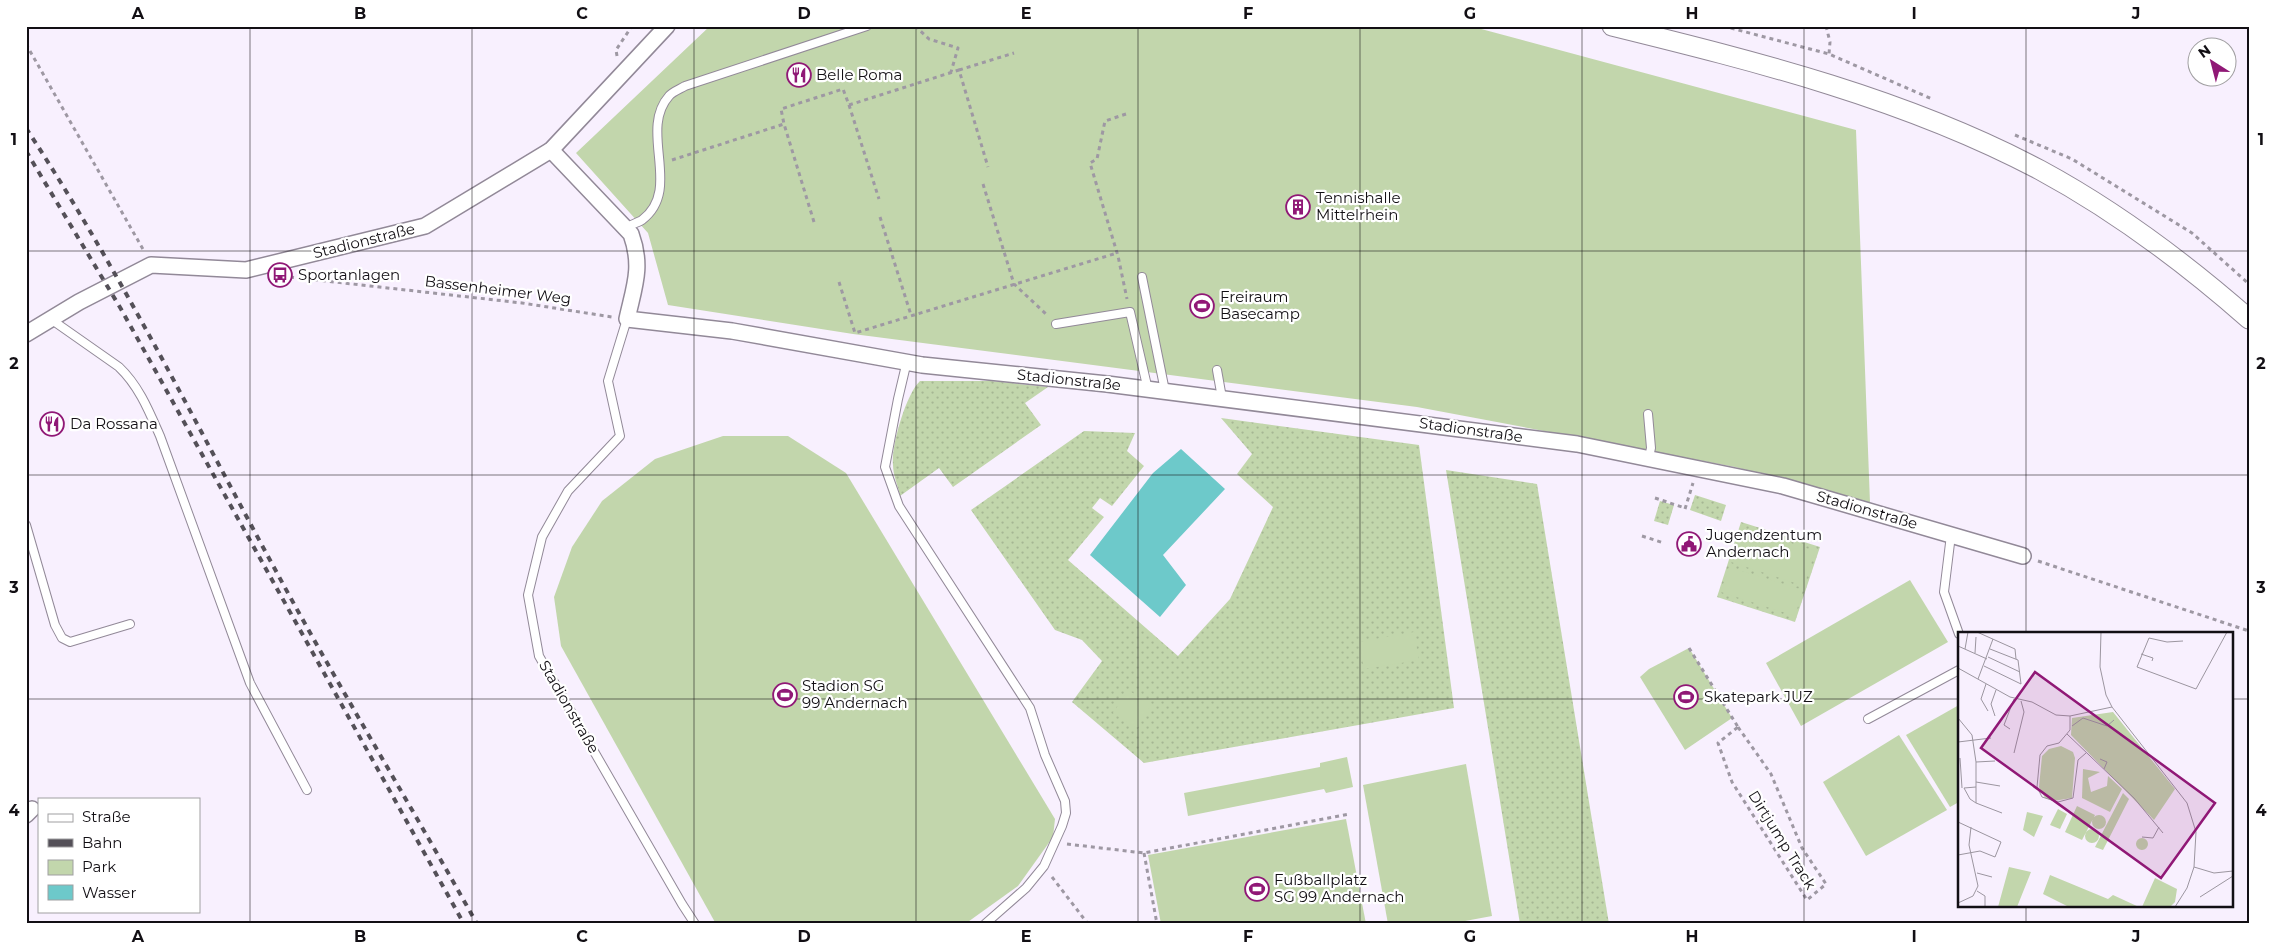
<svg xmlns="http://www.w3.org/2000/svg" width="2275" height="950" viewBox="0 0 2275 950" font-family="Montserrat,sans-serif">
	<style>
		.green { fill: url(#green-dots) }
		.pitch { fill: #c2d6ac }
		.water { fill: #6dc9ca }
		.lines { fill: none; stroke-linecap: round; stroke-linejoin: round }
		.service-casing { stroke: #928998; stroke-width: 10 }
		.minor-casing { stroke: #928998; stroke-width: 18 }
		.tertiary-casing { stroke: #928998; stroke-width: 21 }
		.path { stroke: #9e98a3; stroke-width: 3; stroke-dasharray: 4 4; stroke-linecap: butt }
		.service { stroke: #fff; stroke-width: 8 }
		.minor { stroke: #fff; stroke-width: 15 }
		.tertiary { stroke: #fff; stroke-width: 19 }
		.rail { stroke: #545058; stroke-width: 4; stroke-dasharray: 6 6; stroke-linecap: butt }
		.grid { fill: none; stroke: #120f14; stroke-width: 1; stroke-opacity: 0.55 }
		.labels { text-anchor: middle; stroke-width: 4.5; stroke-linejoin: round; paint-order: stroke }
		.poi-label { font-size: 15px; fill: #120f14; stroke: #fff; text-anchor: start }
		.street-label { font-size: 15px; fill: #120f14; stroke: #fff }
		.inset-road { fill: none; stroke: #9c96a0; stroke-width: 1 }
		.view { fill: #901876; fill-opacity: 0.15; stroke: #901876; stroke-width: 2.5 }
		.inset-edge { fill: none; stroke: #120f14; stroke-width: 2.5 }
		.neatline { fill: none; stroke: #120f14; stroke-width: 2 }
		.grid-label { font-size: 16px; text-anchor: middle; font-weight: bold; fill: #120f14 }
	</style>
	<defs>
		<pattern id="green-dots" width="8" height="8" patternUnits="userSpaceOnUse" patternTransform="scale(1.25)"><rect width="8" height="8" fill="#c2d6ac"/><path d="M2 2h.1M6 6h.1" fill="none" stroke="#a6b693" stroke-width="1.8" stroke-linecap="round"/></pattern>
	</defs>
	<rect width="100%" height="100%" fill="#f8f0fe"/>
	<g class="green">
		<path d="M920,381H991L1048,387L1025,403L1041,425L953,487L939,468L900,496C898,486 893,475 893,465C891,446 906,394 920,381Z"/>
		<polygon points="1221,418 1419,445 1454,708 1144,763 1072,702 1102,661 1082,640 1055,630 971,510 1084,431 1135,433 1127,451 1144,466 1112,506 1100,498 1092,508 1104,517 1068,560 1178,656 1230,599 1273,507 1237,474 1252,454"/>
		<polygon points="1446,470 1537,484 1609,924 1520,924"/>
		<polygon points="1695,495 1726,505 1721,521 1690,510"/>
		<polygon points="1660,501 1674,505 1668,525 1654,521"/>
		<polygon points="1741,522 1820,547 1795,622 1717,597"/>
	</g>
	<g class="pitch">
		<polygon points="710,26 1470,26 1856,130 1870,503 1735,467 1417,407 853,334 668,305 648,233 576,153"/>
		<polygon points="723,436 788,436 846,473 1055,819 1053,837 1018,886 965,924 716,924 561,646 554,597 572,547 602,501 655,459"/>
		<polygon points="1742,528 1815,551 1804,586 1731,562"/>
		<polygon points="1729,567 1803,590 1795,616 1721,592"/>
		<polygon points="1910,580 1948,642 1801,726 1766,663"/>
		<polygon points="1414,632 1419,660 1364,669 1359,642"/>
		<polygon points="1689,648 1732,718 1685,750 1640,677 1649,669"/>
		<polygon points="1128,690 1151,705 1137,728 1113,713"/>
		<polygon points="1959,705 1959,802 1950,807 1906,735"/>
		<polygon points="1899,735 1947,810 1866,856 1823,782"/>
		<polygon points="1347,757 1353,787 1326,793 1324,789 1188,816 1184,793 1320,767 1320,763"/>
		<polygon points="1466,764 1492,916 1449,924 1388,924 1363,785"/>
		<polygon points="1346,819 1366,924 1161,924 1148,855"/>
	</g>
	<polygon class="water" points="1181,449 1225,489 1163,555 1186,585 1160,617 1090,555 1153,473"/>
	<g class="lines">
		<g class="service-casing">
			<g id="service">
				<path d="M625,228C630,225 637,223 642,220C683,189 638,131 669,96C672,92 680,89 685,86L867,26"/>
				<polyline points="1142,277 1165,391"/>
				<polyline points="627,319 608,381 620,436 568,491 542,537 528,595 539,656 682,904 695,924"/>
				<path d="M52,320L119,367C139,386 149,411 160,436L250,683L307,790"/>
				<polyline points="1056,324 1130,312 1148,390"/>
				<polyline points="907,361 898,399 885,467 899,506 1030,708 1045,755 1065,801 1066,813 1062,826 1044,866 1026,888 985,924"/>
				<polyline points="1217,370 1222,398"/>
				<polyline points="1648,414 1651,448 1649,457"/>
				<polyline points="26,525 55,625 62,638 70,642 130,624"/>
				<polyline points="1951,535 1944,592 1959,634"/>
				<polyline points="1868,719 1959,670"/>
			</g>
		</g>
		<g class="minor-casing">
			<g id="minor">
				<path d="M551,150L631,234C643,267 634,287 627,319L732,331L922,365L1107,384L1577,444L1783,486L2023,556"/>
				<polyline points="26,334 79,302 151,265 246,270 425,226 551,150 667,26"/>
				<polyline points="26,815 32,809"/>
			</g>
		</g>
		<g class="tertiary-casing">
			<path id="tertiary" d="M1612,26C1758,62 1906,99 2040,170C2116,211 2184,262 2249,319"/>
		</g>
		<g class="path">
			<polyline points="915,26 929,39 958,48 951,72"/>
			<polyline points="1723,26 1829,54 1932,99"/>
			<polyline points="1826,26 1830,42 1829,54"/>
			<polyline points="26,44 144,251"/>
			<polyline points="617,56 616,50 632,26"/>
			<polyline points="959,70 1014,53"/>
			<polyline points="849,105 879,199"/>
			<polyline points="1126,114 1105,121 1097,159 1090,163 1118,256 1127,299"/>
			<polyline points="2015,135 2072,159 2192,233 2249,284"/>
			<polyline points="672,160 784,124"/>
			<polyline points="983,184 1014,284 1047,315"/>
			<polyline points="880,217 911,315"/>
			<polyline points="814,222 784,124 781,109 843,89 849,105 959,70 988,167"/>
			<polyline points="290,277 522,303 612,317"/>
			<polyline points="839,282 855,333 1117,253"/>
			<polyline points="1655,498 1685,508"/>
			<polyline points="1685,509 1693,483"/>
			<polyline points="1642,536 1664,543"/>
			<polyline points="2038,561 2249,631"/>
			<polyline points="1689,648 1738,727"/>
			<polygon points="1738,727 1771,774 1802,848 1826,884 1807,900 1732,782 1718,743"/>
			<polyline points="1067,844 1144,853 1350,814"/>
			<polyline points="1144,853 1157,924"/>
			<polyline points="1052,877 1088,924"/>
		</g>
		<use href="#service" class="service"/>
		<use href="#minor" class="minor"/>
		<use href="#tertiary" class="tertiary"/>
		<g class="rail">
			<path d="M26,128C128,283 209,451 299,613C357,717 419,820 477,924"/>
			<polyline points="26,151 121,309 464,924"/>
		</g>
	</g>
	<path class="grid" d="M250,26V924M472,26V924M694,26V924M916,26V924M1138,26V924M1360,26V924M1582,26V924M1804,26V924M2026,26V634M26,251H2249M26,475H2249M26,699H1959M2231,699H2249M2026,906V924"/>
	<defs>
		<g id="restaurant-ring" transform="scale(1.25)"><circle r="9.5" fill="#fff" stroke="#901876" stroke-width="1.5"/><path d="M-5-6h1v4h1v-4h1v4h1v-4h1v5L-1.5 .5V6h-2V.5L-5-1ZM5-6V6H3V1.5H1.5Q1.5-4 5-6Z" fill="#901876"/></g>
		<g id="building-ring" transform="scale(1.25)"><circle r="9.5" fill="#fff" stroke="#901876" stroke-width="1.5"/><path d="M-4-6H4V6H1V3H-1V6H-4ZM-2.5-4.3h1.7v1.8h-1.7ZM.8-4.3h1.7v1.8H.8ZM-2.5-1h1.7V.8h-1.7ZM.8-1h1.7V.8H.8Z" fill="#901876"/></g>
		<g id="bus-ring" transform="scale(1.25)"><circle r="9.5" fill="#fff" stroke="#901876" stroke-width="1.5"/><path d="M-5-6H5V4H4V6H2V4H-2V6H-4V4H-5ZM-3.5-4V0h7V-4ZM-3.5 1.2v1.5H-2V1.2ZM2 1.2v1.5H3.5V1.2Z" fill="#901876"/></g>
		<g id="stadium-ring" transform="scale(1.25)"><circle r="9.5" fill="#fff" stroke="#901876" stroke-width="1.5"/><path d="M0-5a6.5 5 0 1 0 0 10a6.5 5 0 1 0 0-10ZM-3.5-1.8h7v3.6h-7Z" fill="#901876"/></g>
		<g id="civic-ring" transform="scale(1.25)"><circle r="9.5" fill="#fff" stroke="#901876" stroke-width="1.5"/><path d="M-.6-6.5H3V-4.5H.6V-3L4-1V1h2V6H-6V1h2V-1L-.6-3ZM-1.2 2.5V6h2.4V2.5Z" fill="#901876"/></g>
	</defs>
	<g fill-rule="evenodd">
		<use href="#restaurant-ring" x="799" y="75"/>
		<use href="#building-ring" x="1298" y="207"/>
		<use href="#bus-ring" x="280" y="275"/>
		<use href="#stadium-ring" x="1202" y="306"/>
		<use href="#restaurant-ring" x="52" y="424"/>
		<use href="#civic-ring" x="1689" y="544"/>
		<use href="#stadium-ring" x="785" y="695"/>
		<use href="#stadium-ring" x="1686" y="697"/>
		<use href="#stadium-ring" x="1257" y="889"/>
	</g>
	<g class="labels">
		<g class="poi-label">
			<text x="816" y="80">Belle Roma</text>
			<text x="1316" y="203">Tennishalle<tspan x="1316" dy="17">Mittelrhein</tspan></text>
			<text x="298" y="280">Sportanlagen</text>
			<text x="1220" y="302">Freiraum<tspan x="1220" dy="17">Basecamp</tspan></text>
			<text x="70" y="429">Da Rossana</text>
			<text x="1706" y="540">Jugendzentum<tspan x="1706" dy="17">Andernach</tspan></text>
			<text x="802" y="691">Stadion SG<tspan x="802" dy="17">99 Andernach</tspan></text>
			<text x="1704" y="702">Skatepark JUZ</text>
			<text x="1274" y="885">Fußballplatz<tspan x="1274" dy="17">SG 99 Andernach</tspan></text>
		</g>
		<g class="street-label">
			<text transform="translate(364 241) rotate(-14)" y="5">Stadionstraße</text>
			<text transform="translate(498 290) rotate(7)" y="5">Bassenheimer Weg</text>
			<text transform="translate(1069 380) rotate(6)" y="5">Stadionstraße</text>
			<text transform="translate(1471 430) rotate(8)" y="5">Stadionstraße</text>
			<text transform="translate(1867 510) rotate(16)" y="5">Stadionstraße</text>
			<text transform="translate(569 707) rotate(60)" y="5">Stadionstraße</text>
			<text transform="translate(1782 840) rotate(58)" y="5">Dirtjump Track</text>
		</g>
	</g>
	<g transform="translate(1958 632)">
		<rect width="275" height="275" fill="#f8f0fe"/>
		<path d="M125,137L142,140L130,146L133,160L149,154L150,144L164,157L152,180L124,166ZM165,161L171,167L145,218L137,215ZM51,235L73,240L59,275H40Z" fill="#c2d6ac"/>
		<path d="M155,80L217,157L196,188L113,103L114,86ZM103,114L115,120L117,126L114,166L95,169L87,166L81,155L84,124L91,117ZM119,174L137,183L124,208L107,200ZM100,177L109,182L102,197L92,193ZM69,180L85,184L76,205L65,198ZM134 190a7 7 0 1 1 14 0a7 7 0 1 1-14 0ZM127 204a7 7 0 1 1 14 0a7 7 0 1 1-14 0ZM178 212a6 6 0 1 1 12 0a6 6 0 1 1-12 0ZM92,243L150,267L155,263L181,275H111L85,262ZM197,246L219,257L217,270L212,275H184Z" fill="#c2d6ac"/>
		<path class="inset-road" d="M19,0L57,17L58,27M143,0L142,35L148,63L154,75L229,171L238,200L236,235M225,9L209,10L191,6L179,35L238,57L269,0M0,14L29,27M7,17L10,0M17,21L18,5M183,22L195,26L194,29M30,25L62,40M26,34L63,52L60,28L32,17M0,36L52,65L74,70L98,83L112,84L154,75M20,47L35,7M28,52L23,67L30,79M37,84L33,72L38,58M112,84V98L101,111L89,114L82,123L79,155L84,165L100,170L115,166L120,128L128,121M0,86L14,103L18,130V171L12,167L6,156L18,155M114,94L125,86L149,94L156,88M52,97L46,93L56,67M109,102L176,166L205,201M0,110L33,106M56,121L66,80L63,69M2,126L4,156M142,127L149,130L146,137M18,130L37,129M18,150L42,154M18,171L44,181M0,190L43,210L37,225L22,219L0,223M184,205L195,206L201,195M236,235L256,241L275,239M19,241L34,245M19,259L27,264V275M242,265L275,244M0,271L15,264L20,254L11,213L13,195M217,275L229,256L236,235"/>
		<path class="view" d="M77,40L257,171L203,246L23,116Z"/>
		<rect width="275" height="275" class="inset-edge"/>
	</g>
	<rect width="2275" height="950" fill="none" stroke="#ffffff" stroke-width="55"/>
	<rect x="38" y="798" width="162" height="115" fill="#ffffff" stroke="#a09fa1"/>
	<rect x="48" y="814" width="25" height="8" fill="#ffffff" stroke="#a09fa1"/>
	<text x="82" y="822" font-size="15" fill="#120f14">Straße</text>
	<rect x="48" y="839" width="25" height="8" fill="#545058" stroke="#a09fa1"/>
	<text x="82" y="848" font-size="15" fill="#120f14">Bahn</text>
	<rect x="48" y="860" width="25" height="15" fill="#c2d6ac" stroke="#a09fa1"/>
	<text x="82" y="872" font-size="15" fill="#120f14">Park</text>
	<rect x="48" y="885" width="25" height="15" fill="#6dc9ca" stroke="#a09fa1"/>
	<text x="82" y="898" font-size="15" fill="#120f14">Wasser</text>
	<g transform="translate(2212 62) rotate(324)"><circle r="24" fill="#ffffff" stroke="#a09fa1"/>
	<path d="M0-4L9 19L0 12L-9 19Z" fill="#901876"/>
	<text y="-8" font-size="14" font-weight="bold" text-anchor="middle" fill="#120f14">N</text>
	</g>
	<rect x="28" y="28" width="2220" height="894" class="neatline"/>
	<g class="grid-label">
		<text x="138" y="19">A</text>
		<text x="360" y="19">B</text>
		<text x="582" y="19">C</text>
		<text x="804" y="19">D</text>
		<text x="1026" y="19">E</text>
		<text x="1248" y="19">F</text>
		<text x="1470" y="19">G</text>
		<text x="1692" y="19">H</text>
		<text x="1914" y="19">I</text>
		<text x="2136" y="19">J</text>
		<text x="14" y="145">1</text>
		<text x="2261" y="145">1</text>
		<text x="14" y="369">2</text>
		<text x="2261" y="369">2</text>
		<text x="14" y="593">3</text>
		<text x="2261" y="593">3</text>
		<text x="14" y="816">4</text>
		<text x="2261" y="816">4</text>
		<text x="138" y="942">A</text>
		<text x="360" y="942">B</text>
		<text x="582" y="942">C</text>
		<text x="804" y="942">D</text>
		<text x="1026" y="942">E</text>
		<text x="1248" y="942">F</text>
		<text x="1470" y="942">G</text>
		<text x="1692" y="942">H</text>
		<text x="1914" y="942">I</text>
		<text x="2136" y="942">J</text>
	</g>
</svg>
